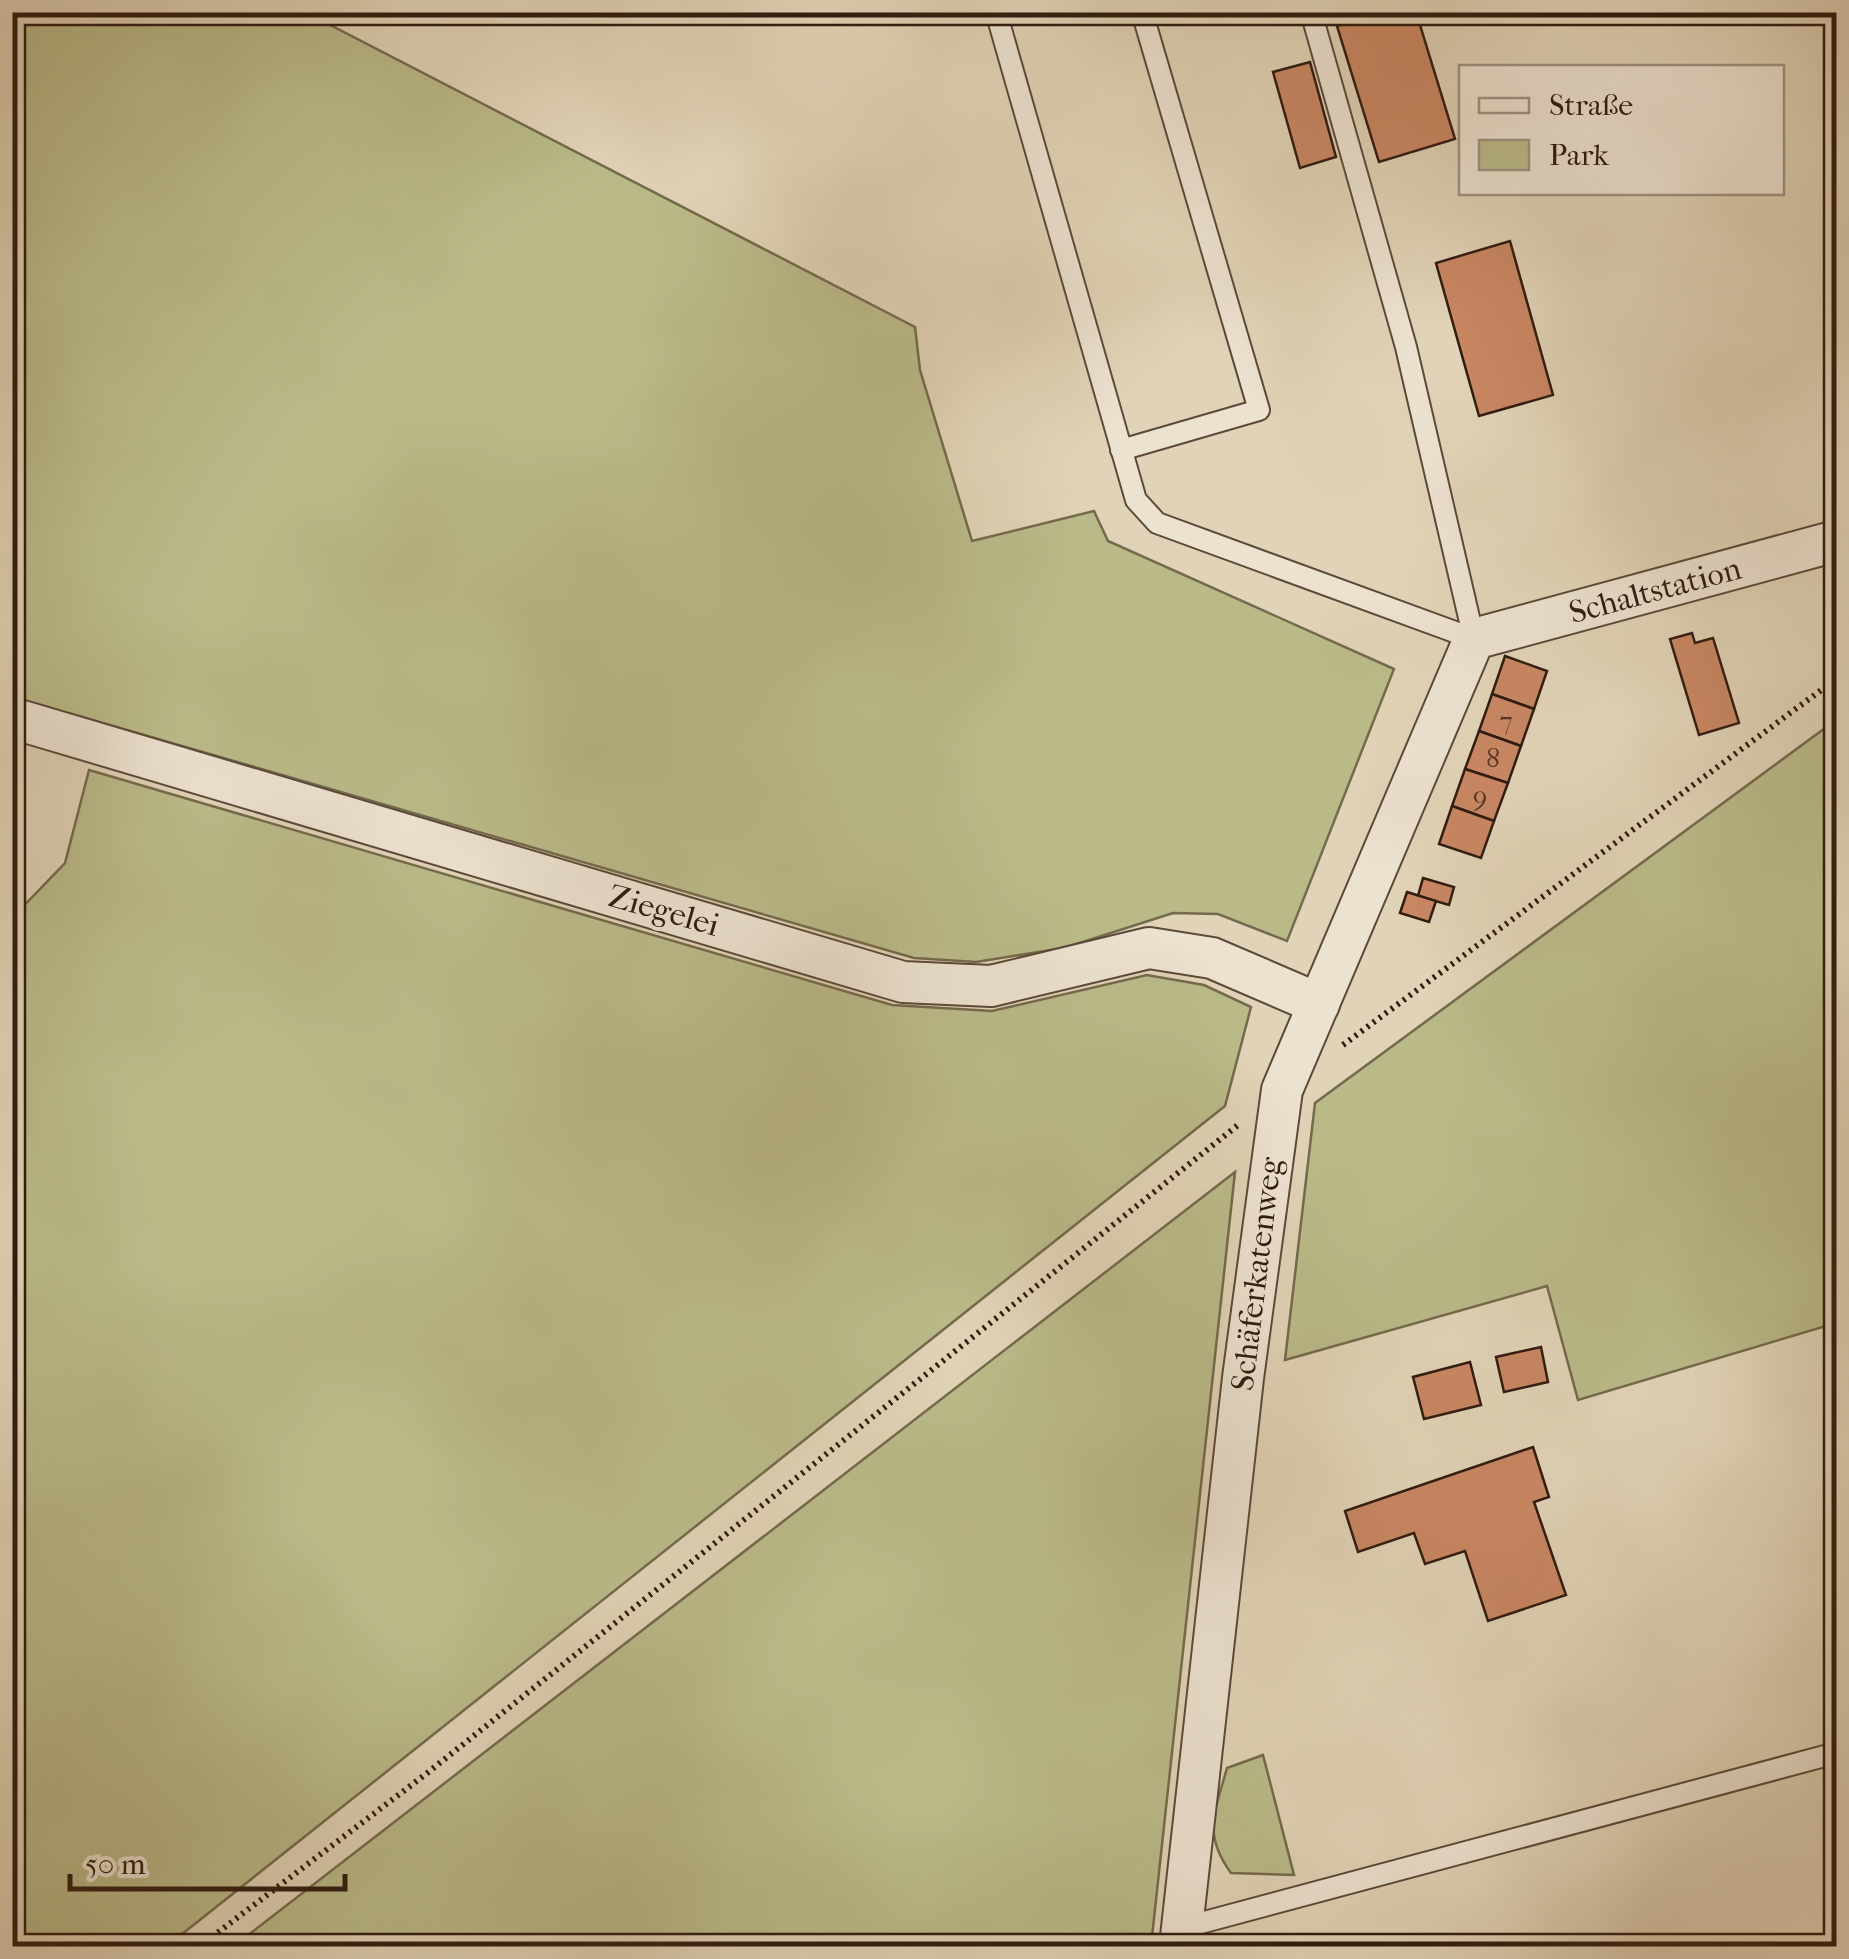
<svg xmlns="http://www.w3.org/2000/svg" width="1849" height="1959" viewBox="0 0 1849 1959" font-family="'IM FELL French Canon',serif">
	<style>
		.green { fill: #baba89; stroke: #746a4d; stroke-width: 2.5 }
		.building { fill: #c98763; stroke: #2f1b11; stroke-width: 2.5 }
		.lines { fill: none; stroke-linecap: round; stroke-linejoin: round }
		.service-casing { stroke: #5c493a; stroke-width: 24 }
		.minor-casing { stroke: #5c493a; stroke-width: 44 }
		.path { stroke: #2f1b11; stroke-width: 6; stroke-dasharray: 2.5 5; stroke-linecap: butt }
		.service { stroke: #ece2d0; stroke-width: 20 }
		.minor { stroke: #ece2d0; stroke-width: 40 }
		.labels { text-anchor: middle; stroke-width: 8; stroke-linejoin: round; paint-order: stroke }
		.number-label { font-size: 28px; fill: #563626 }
		.street-label { font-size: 32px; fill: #2f1b11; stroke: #ece2d0 }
	</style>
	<rect width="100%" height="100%" fill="#e1d3b7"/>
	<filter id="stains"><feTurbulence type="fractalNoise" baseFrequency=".002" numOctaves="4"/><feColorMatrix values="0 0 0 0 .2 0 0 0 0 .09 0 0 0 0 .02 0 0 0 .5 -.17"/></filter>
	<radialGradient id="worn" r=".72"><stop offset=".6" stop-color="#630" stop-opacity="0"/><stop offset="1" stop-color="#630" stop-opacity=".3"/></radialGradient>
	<g class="green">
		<polygon points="12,13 307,13 915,327 920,370 972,541 1094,511 1108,541 1394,669 1287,941 1218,914 1173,913 1064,948 976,962 914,958 13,697"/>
		<polygon points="1836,720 1836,1323 1578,1400 1547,1286 1285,1360 1315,1103"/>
		<polygon points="89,770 892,1005 992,1011 1147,975 1204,985 1251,1007 1225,1106 167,1946 13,1946 13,917 65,863"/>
		<polygon points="1235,1172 1151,1946 234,1946"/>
		<path d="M1263,1755L1294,1875L1231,1873C1202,1833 1215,1812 1227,1768Z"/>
	</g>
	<g class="building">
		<polygon points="1331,12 1365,12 1334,23"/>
		<polygon points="1380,12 1416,12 1455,139 1379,162 1337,26"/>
		<polygon points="1310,62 1336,157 1300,168 1273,72"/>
		<polygon points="1510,241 1553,395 1479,416 1436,263"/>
		<polygon points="1692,633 1695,643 1713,638 1739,723 1699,735 1670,639"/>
		<polygon points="1505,656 1547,671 1534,709 1492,694"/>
		<polygon points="1492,694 1534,709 1521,746 1479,731"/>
		<polygon points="1479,731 1521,746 1508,783 1465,769"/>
		<polygon points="1465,769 1508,783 1494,821 1452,806"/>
		<polygon points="1452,806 1494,821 1481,858 1439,844"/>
		<polygon points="1423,878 1454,887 1449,905 1418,896"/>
		<polygon points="1407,892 1436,901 1429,922 1400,913"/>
		<polygon points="1541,1347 1548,1382 1504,1392 1496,1357"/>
		<polygon points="1470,1362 1481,1405 1424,1419 1413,1377"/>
		<polygon points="1533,1447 1549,1497 1534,1502 1566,1595 1488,1621 1465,1551 1425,1564 1414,1533 1358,1552 1345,1511"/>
	</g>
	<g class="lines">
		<g class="service-casing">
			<g id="service">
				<polyline points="996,12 1136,500 1157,523 1474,639"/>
				<polyline points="1311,12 1406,347 1474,639"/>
				<polyline points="1121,450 1259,410 1142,12"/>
				<polyline points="1182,1928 1836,1753"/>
			</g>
		</g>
		<g class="minor-casing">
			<g id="minor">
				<polyline points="12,718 903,982 991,986 1149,948 1212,958 1319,1004"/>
				<polyline points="1180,1946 1243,1378 1282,1090 1474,639 1836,541"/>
			</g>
		</g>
		<g class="path">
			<polyline points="1343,1045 1836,679"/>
			<polyline points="200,1946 426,1774 1238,1125"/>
		</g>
		<use href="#service" class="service"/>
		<use href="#minor" class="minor"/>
	</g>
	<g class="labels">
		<g class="number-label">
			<text x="1506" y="730">7</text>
			<text x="1493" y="767">8</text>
			<text x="1480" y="805">9</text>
		</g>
		<g class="street-label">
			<text transform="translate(1655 590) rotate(-15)" y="11">Schaltstation</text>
			<text transform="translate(664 910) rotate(16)" y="11">Ziegelei</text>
			<text transform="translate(1256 1274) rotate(-83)" y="11">Schäferkatenweg</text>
		</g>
	</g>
	<rect width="1849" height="1959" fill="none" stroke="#e1d3b7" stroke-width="50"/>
	<rect x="15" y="15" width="1819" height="1929" fill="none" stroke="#2f1b11" stroke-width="5"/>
	<rect x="25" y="25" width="1799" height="1909" fill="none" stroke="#2f1b11" stroke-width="2.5"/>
	<rect x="1459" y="65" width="325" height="130" fill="#ece2d0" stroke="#a09284" stroke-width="2.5"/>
	<rect x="1479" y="98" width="50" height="15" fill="#ece2d0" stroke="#a09284" stroke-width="2.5"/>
	<text x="1549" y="115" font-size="30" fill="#2f1b11">Straße</text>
	<rect x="1479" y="140" width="50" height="30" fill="#baba89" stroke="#a09284" stroke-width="2.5"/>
	<text x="1549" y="165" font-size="30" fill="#2f1b11">Park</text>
	<path d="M70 1874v15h275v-15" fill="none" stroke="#2f1b11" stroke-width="5"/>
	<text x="85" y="1874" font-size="30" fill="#2f1b11" stroke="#ece2d0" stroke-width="8" paint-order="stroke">50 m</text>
	<rect width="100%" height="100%" filter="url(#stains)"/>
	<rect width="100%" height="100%" fill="url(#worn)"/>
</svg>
